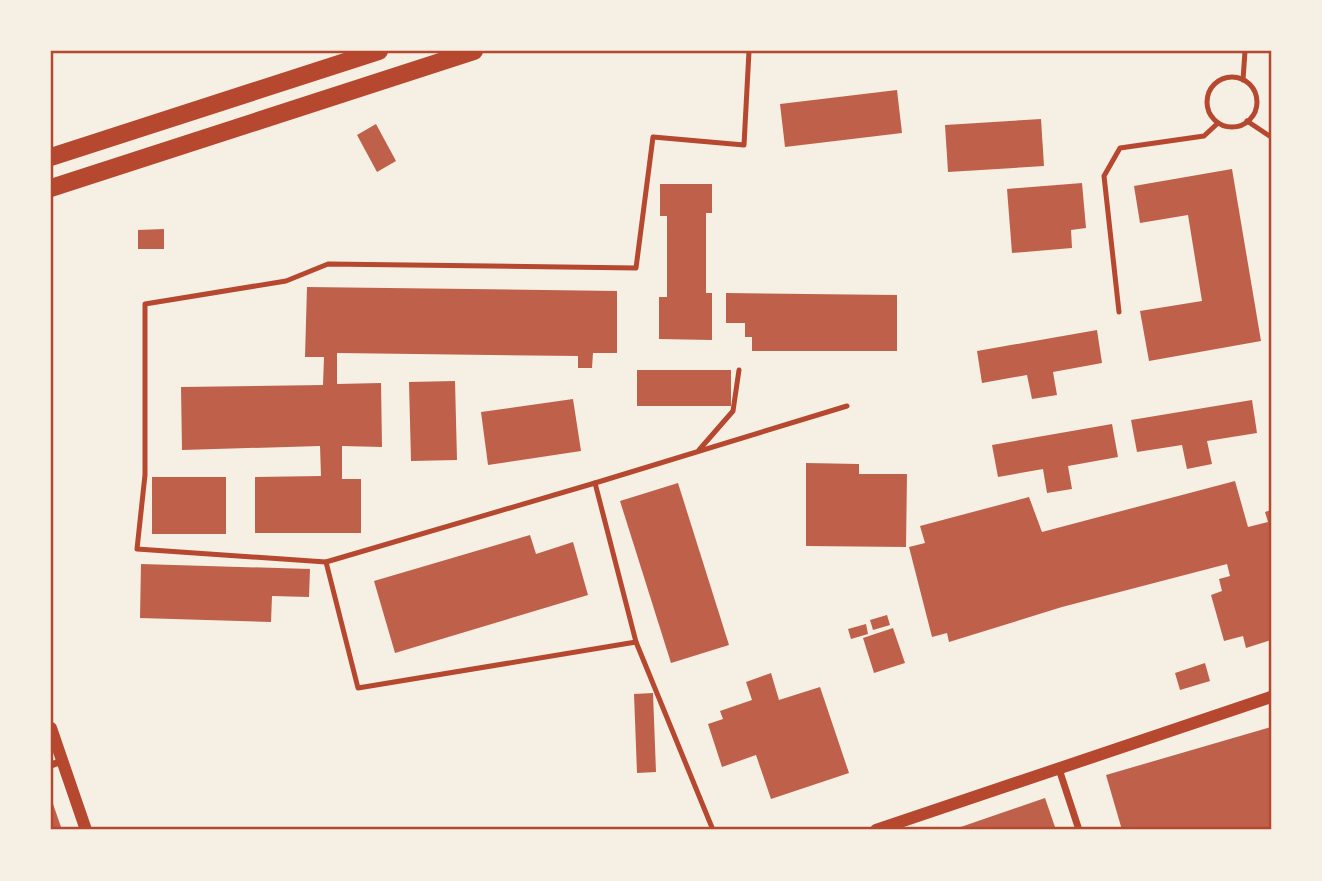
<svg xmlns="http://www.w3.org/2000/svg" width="1322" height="881" viewBox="0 0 1322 881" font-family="'Source Sans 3',sans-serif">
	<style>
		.building { fill: #bf614a }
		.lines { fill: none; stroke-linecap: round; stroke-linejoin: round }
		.service { stroke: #b5482f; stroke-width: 5 }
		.minor { stroke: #b5482f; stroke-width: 7 }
		.tertiary { stroke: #b5482f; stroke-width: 12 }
		.primary { stroke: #b5482f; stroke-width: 18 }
		.neatline { fill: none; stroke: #b5482f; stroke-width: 2.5 }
	</style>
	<rect width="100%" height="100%" fill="#f6efe4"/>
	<g class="building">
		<polygon points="897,90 902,133 785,147 780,104"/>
		<polygon points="1041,119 1044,166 948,172 945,125"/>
		<polygon points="376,124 396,161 377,172 357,135"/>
		<polygon points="1232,169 1261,341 1149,361 1140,311 1202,301 1188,215 1140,223 1134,186"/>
		<polygon points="1082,183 1086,228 1071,230 1072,248 1012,253 1007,189"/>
		<polygon points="660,184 712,184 712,213 706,213 706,293 712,293 712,340 659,339 659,297 667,297 667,216 660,216"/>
		<polygon points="164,229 164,249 138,249 138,230"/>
		<polygon points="307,287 617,291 617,353 593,353 592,368 578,368 578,356 337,353 337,384 381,383 382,447 342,446 342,479 361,479 361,533 255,533 255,477 321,476 320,446 182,450 181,387 323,385 324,357 305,357"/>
		<polygon points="726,293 897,295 897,351 752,351 752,337 745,337 745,323 726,323"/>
		<polygon points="1097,330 1102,363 1053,372 1057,395 1032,399 1027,375 982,383 977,351"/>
		<rect x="637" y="370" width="94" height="36"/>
		<polygon points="455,381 457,460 411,461 409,382"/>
		<polygon points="573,399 581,451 488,465 481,412"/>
		<polygon points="1252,400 1257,433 1207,441 1212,464 1187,469 1182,445 1137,452 1131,420"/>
		<polygon points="1112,424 1118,457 1068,466 1072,489 1047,493 1043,469 998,477 992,445"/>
		<polygon points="806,463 859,464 859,474 907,474 906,547 806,546"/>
		<rect x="152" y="477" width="74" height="57"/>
		<polygon points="1235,481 1248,527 1268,522 1265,512 1271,510 1271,640 1246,648 1243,636 1224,641 1211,595 1222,591 1219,579 1230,576 1227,564 1062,607 949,642 947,633 932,637 909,547 925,543 920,526 1029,497 1042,532"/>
		<polygon points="678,483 729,645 671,663 620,501"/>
		<polygon points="530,535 536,554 573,542 588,595 395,653 374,581"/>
		<polygon points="141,564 310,569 309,597 272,596 271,622 140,618"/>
		<polygon points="887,615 890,625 873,630 870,620"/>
		<polygon points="866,624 868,634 851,639 848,629"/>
		<polygon points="893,628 905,663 874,673 863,638"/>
		<polygon points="1205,663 1210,681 1180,690 1175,673"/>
		<polygon points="771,673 779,700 820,687 849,773 771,799 756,755 722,767 708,724 723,719 720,711 752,700 746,682"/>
		<polygon points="653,693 656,772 637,773 634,694"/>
		<polygon points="1271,727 1271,830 1122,830 1106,775"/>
		<polygon points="51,798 62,830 51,830"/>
		<polygon points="1045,798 1056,830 952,830"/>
	</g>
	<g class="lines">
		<g class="service">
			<circle cx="1232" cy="102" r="25"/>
			<polyline points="1243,80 1245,51"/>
			<polyline points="1247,121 1271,137"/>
			<polyline points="1119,312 1104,176 1120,148 1204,136 1218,123"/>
			<polyline points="699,450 733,411 739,370"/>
			<polyline points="595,483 847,406"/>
			<polyline points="326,562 358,688 636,642"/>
			<polyline points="713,830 636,642 595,483 326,562 137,549 145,475 145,304 286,281 328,264 636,268 653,137 744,145 749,51"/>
		</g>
		<g class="minor">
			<polyline points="51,765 62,761"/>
			<polyline points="1059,769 1079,830"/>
		</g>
		<g class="tertiary">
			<polyline points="51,728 86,830"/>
			<polyline points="876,830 1271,697"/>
		</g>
		<g class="primary">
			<polyline points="51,157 379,51"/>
			<polyline points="51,188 474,51"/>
		</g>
	</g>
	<rect width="1322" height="881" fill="none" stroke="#f6efe4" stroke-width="105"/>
	<rect x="52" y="52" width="1218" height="776" class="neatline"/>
</svg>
